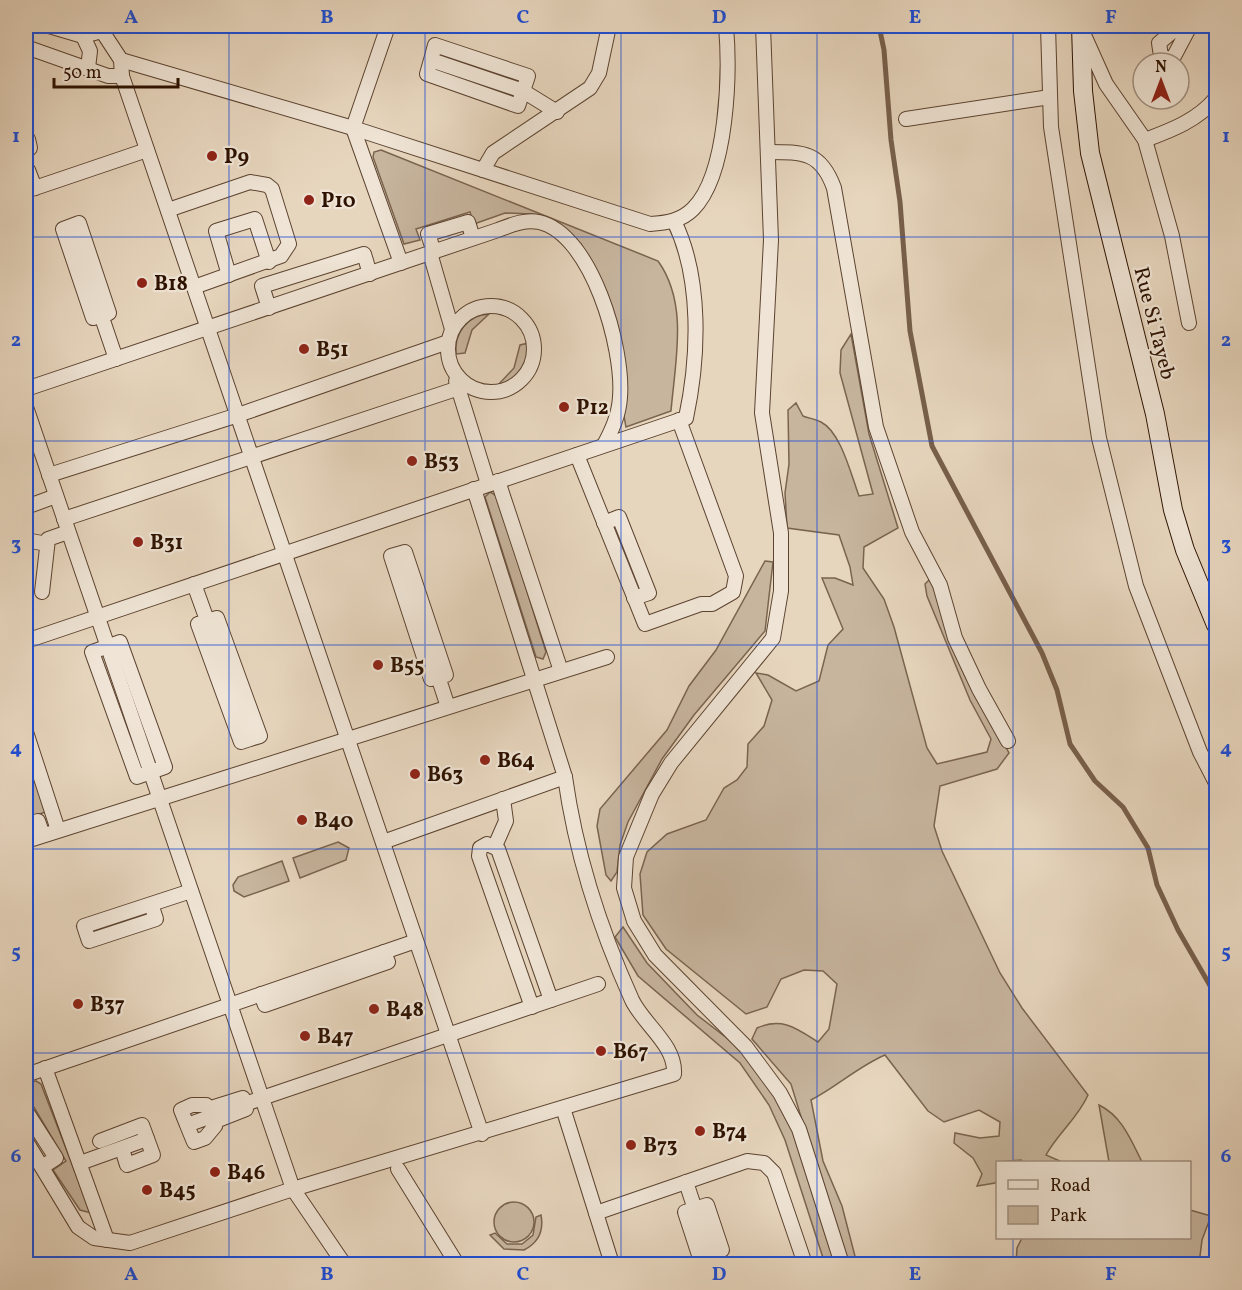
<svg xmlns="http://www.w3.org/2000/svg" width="1242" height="1290" viewBox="0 0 1242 1290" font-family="Vollkorn,serif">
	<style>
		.green { fill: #c7b59e; stroke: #7a644f; stroke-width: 1.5 }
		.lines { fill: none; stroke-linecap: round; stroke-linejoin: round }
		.stream { stroke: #775f4b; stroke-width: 5 }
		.minor-casing { stroke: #5c4330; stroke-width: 16 }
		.secondary-casing { stroke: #2d1200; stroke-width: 20 }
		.minor { stroke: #efe4d5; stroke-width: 14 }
		.secondary { stroke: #efe4d5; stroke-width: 18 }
		.grid { fill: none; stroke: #1d4ed8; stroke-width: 1.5; stroke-opacity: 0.55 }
		.poi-dot { fill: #8f2418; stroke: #efe4d5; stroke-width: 2 }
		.labels { text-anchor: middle; stroke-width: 4.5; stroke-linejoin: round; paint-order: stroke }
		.poi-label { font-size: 21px; font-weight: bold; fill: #2d1200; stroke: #efe4d5; text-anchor: start }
		.street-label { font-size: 21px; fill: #2d1200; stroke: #efe4d5 }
		.neatline { fill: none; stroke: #1d4ed8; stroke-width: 2 }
		.grid-label { font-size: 20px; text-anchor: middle; font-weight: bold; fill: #1d4ed8 }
	</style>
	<rect width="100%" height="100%" fill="#e7d6be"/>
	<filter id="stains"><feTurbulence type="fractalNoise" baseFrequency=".00333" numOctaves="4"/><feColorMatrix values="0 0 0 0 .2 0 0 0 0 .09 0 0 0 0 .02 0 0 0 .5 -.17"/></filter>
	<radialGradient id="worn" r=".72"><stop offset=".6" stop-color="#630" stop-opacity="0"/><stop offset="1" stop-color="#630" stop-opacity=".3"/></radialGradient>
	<g class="green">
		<path d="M381,150L658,261C689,304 675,362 671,411L626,427L597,275L581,244L558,223L532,214L505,213L474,224L470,212L416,229L420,240L404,244L373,157L374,152Z"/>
		<path d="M489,314L472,330L465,353L456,354C454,334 467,315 489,314Z"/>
		<path d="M851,334L869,434L898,528L864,547L863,568L884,599L894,627L927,748L937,764L987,752L991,739L970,700L927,596L925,584L929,580L935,586L977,693L1009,753L997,769L940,786L934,826L942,851L1000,973L1022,1008L1088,1095C1078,1118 1058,1133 1046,1155L1062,1162H1023L1021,1160L998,1162L997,1180L995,1183L977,1186L982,1174L973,1158L954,1143L955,1133L980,1138L999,1136L1000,1122L979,1110L944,1122L928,1111L885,1055C857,1067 837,1087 811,1100L823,1161L842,1206L857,1264H846L791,1084L752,1039L757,1028C782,1017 796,1028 818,1042L829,1029L837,984L823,971L804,970L781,979L767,1007L746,1014L666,949L643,915L640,874L647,852L667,834L706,820L724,788L737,780L747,767L748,744L764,726L772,700L756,673L768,675L796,691L819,681L828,645L843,629L822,578H835L853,585L850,567L839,535L787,528L785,493L789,464L788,410L796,403L803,416C808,418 815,419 821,422C841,432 851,475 859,496L873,494L840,373L841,350Z"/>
		<path d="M529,343C532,364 519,382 498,385L514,368L520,345Z"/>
		<polygon points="490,492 497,496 546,652 543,659 536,657 485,497"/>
		<polygon points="765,561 773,562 765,631 694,715 662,759 628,822 620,845 617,872 611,881 606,875 597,826 600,809 667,730 689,686 716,650"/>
		<polygon points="31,764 48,811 26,819 26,813 33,810 26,790 26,766"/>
		<polygon points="338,842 349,848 346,860 300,878 293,858"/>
		<polygon points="282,861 289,881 244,897 234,891 233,885 238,877"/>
		<polygon points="623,927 647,963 697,1015 745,1052 777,1097 795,1131 838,1264 825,1264 785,1140 769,1105 740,1063 638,976 615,937"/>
		<polygon points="36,1081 41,1084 91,1213 80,1210 53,1170 66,1161 26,1094 26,1083"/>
		<path d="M1099,1105C1122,1116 1131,1140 1142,1162H1109Z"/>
		<circle cx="514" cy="1222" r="20"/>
		<polygon points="1190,1210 1211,1216 1202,1240 1199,1264 1016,1264 1017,1248 1022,1238 1190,1238"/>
		<path d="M541,1215C544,1231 538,1243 524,1250L504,1249L490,1235L495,1233L507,1244H522L533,1235L536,1217Z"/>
	</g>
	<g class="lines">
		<polyline class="stream" points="879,26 884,50 891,140 900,202 910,331 932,446 1042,653 1057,690 1070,744 1095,781 1123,807 1148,848 1157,885 1178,930 1216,996"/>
		<g class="minor-casing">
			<g id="minor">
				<polyline points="49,26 83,36 102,31"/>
				<polyline points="103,26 102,31 121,60 122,76 482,1134"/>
				<polyline points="388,26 353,128 401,263"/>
				<polyline points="763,26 771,240 762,413 781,533 781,591 773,638 671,763 652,794 626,857 624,888 634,921 655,955 746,1047 780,1093 799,1129 842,1264"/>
				<polyline points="1048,26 1051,127 1099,438 1136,586 1200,752 1216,783"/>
				<polyline points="1179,26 1159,43 1161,56 1172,60 1190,26"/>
				<polyline points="1084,35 1106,84 1145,140 1172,236 1189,323"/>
				<polyline points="83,36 90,51 88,68"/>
				<polyline points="26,47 108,76 122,76"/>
				<path d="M121,60L353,128L650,224C666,223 681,221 693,209C728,174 730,72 726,26"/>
				<polyline points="431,60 427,74 518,106 528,76 435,45 431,60 523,91 557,112"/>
				<polyline points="906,119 1050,97"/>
				<path d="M1145,140C1172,130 1198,120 1216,98"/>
				<polyline points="26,149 30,148 28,139"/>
				<path d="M768,152C804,152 821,152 834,188L876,427L912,532L940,585L955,638L979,689L1008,741"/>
				<polyline points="483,170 493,153 590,88 599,73 609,26"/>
				<polyline points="26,171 28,170 35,188"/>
				<polyline points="26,191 147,150"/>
				<polyline points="168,210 250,182 267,185 272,189 289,244 281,256 194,287"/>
				<polyline points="71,226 63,229 93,318 109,313 79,223 71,226 116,359"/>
				<polyline points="434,252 428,234 468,222 473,238"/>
				<polyline points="430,253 452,329"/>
				<polyline points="229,275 216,231 255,219 269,262"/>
				<circle cx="491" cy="349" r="43"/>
				<polyline points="269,308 262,286 364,254 370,274"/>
				<polyline points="456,381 488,484"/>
				<path d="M26,389L498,230C511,225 525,219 539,222C592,234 624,349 620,397C619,415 612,430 604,445"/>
				<polyline points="26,407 293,1189 344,1264"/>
				<polyline points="577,455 645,624 701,604 712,604 733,592 736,576 679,420"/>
				<polyline points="49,475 238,415 448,342"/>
				<polyline points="498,481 561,671"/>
				<polyline points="26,507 56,496"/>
				<polyline points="64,519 459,388"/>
				<polyline points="604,523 619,517 649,593 634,598"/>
				<polyline points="31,541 47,544"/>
				<polyline points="398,554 391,556 431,679 446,675 405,552 398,554 448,707"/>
				<polyline points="194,584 250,739 260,736 217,618 198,624 241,742 250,739"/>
				<polyline points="42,592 48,539 68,532"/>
				<path d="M26,641L686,418C699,357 702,278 674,221"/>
				<polygon points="120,642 165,767 137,777 92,652"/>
				<polyline points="26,732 58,830"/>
				<polyline points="26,825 38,821 43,835"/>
				<polyline points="26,841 607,657"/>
				<polyline points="383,842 565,777 474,489"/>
				<polyline points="495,846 506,821 503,799"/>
				<polyline points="151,904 156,919 89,941 84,926 191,891"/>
				<polyline points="261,994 265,1005 388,962 384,952"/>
				<polyline points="532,1007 479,856 480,848 487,844 498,849 551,1000"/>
				<polyline points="45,1068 107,1240"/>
				<polyline points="26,1075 416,941"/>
				<polyline points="563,1108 612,1264"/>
				<polyline points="26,1111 56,1158 42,1167"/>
				<polyline points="187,1125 194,1142 205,1138 215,1126 213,1122 246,1109 243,1098 208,1109 206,1105 192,1105 181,1110 187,1125 262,1098 598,984"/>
				<path d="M26,1141L78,1227L94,1238L130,1243L293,1189L674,1074C676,1045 644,1025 632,1000C600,929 576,855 565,777"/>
				<polyline points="100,1141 142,1125 153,1155 127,1165 122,1149"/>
				<polyline points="80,1163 147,1139"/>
				<polyline points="398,1169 457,1264"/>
				<polyline points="686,1182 713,1264"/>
				<polygon points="707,1205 722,1250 700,1258 685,1212"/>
				<polyline points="596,1213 747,1161 764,1163 774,1173 805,1264"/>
			</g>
		</g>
		<g class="secondary-casing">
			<polyline id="secondary" points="1081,26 1083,91 1090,153 1155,414 1173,510 1185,550 1216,625"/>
		</g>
		<use href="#minor" class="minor"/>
		<use href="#secondary" class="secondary"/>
	</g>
	<path class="grid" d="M229,26V1264M425,26V1264M621,26V1264M817,26V1264M1013,26V1162M26,237H1216M26,441H1216M26,645H1216M26,849H1216M26,1053H1216M1013,1238V1264"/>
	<g class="poi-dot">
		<circle cx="212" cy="156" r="6"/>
		<circle cx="309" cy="200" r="6"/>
		<circle cx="142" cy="283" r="6"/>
		<circle cx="304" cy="349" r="6"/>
		<circle cx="564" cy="407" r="6"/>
		<circle cx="412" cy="461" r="6"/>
		<circle cx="138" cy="542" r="6"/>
		<circle cx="378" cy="665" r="6"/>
		<circle cx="485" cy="760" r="6"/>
		<circle cx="415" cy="774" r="6"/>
		<circle cx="302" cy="820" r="6"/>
		<circle cx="78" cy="1004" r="6"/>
		<circle cx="374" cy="1009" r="6"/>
		<circle cx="305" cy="1036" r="6"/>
		<circle cx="601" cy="1051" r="6"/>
		<circle cx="700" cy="1131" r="6"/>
		<circle cx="631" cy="1145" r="6"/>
		<circle cx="215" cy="1172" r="6"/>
		<circle cx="147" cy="1190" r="6"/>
	</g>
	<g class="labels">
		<g class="poi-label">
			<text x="224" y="163">P9</text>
			<text x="321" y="207">P10</text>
			<text x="154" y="290">B18</text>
			<text x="316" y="356">B51</text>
			<text x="576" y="414">P12</text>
			<text x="424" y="468">B53</text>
			<text x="150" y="549">B31</text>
			<text x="390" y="672">B55</text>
			<text x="497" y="767">B64</text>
			<text x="427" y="781">B63</text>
			<text x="314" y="827">B40</text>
			<text x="90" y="1011">B37</text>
			<text x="386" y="1016">B48</text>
			<text x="317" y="1043">B47</text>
			<text x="613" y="1058">B67</text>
			<text x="712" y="1138">B74</text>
			<text x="643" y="1152">B73</text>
			<text x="227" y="1179">B46</text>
			<text x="159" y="1197">B45</text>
		</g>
		<g class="street-label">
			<text transform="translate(1155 323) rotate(76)" y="7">Rue Si Tayeb</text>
		</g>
	</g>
	<rect width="1242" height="1290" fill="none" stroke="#e7d6be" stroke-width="66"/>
	<rect x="996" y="1161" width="195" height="78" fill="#efe4d5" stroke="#a19080" stroke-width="1.5"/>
	<rect x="1008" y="1180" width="30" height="9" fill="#efe4d5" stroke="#a19080" stroke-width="1.5"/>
	<text x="1050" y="1191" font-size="18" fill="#2d1200">Road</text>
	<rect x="1008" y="1206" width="30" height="18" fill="#c7b59e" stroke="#a19080" stroke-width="1.5"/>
	<text x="1050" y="1221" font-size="18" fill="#2d1200">Park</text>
	<g transform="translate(1161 81)"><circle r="28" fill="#efe4d5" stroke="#a19080" stroke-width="1.5"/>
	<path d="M0-4.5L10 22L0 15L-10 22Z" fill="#8f2418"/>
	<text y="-9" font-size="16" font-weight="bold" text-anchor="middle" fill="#2d1200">N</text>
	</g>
	<path d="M54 78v9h124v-9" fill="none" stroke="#2d1200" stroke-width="3"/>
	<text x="63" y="78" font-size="18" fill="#2d1200" stroke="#efe4d5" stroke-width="4.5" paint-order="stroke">50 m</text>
	<rect x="33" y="33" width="1176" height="1224" class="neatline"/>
	<g class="grid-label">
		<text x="131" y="23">A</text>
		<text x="327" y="23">B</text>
		<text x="523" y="23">C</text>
		<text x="719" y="23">D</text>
		<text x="915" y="23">E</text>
		<text x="1111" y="23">F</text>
		<text x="16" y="142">1</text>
		<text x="1226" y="142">1</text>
		<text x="16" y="346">2</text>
		<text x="1226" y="346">2</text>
		<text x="16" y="550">3</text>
		<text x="1226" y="550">3</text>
		<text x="16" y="754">4</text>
		<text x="1226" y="754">4</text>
		<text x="16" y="958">5</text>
		<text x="1226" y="958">5</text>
		<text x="16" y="1162">6</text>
		<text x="1226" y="1162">6</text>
		<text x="131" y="1280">A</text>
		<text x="327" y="1280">B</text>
		<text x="523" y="1280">C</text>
		<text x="719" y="1280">D</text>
		<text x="915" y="1280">E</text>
		<text x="1111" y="1280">F</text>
	</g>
	<rect width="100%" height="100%" filter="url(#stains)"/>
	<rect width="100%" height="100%" fill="url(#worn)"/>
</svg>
